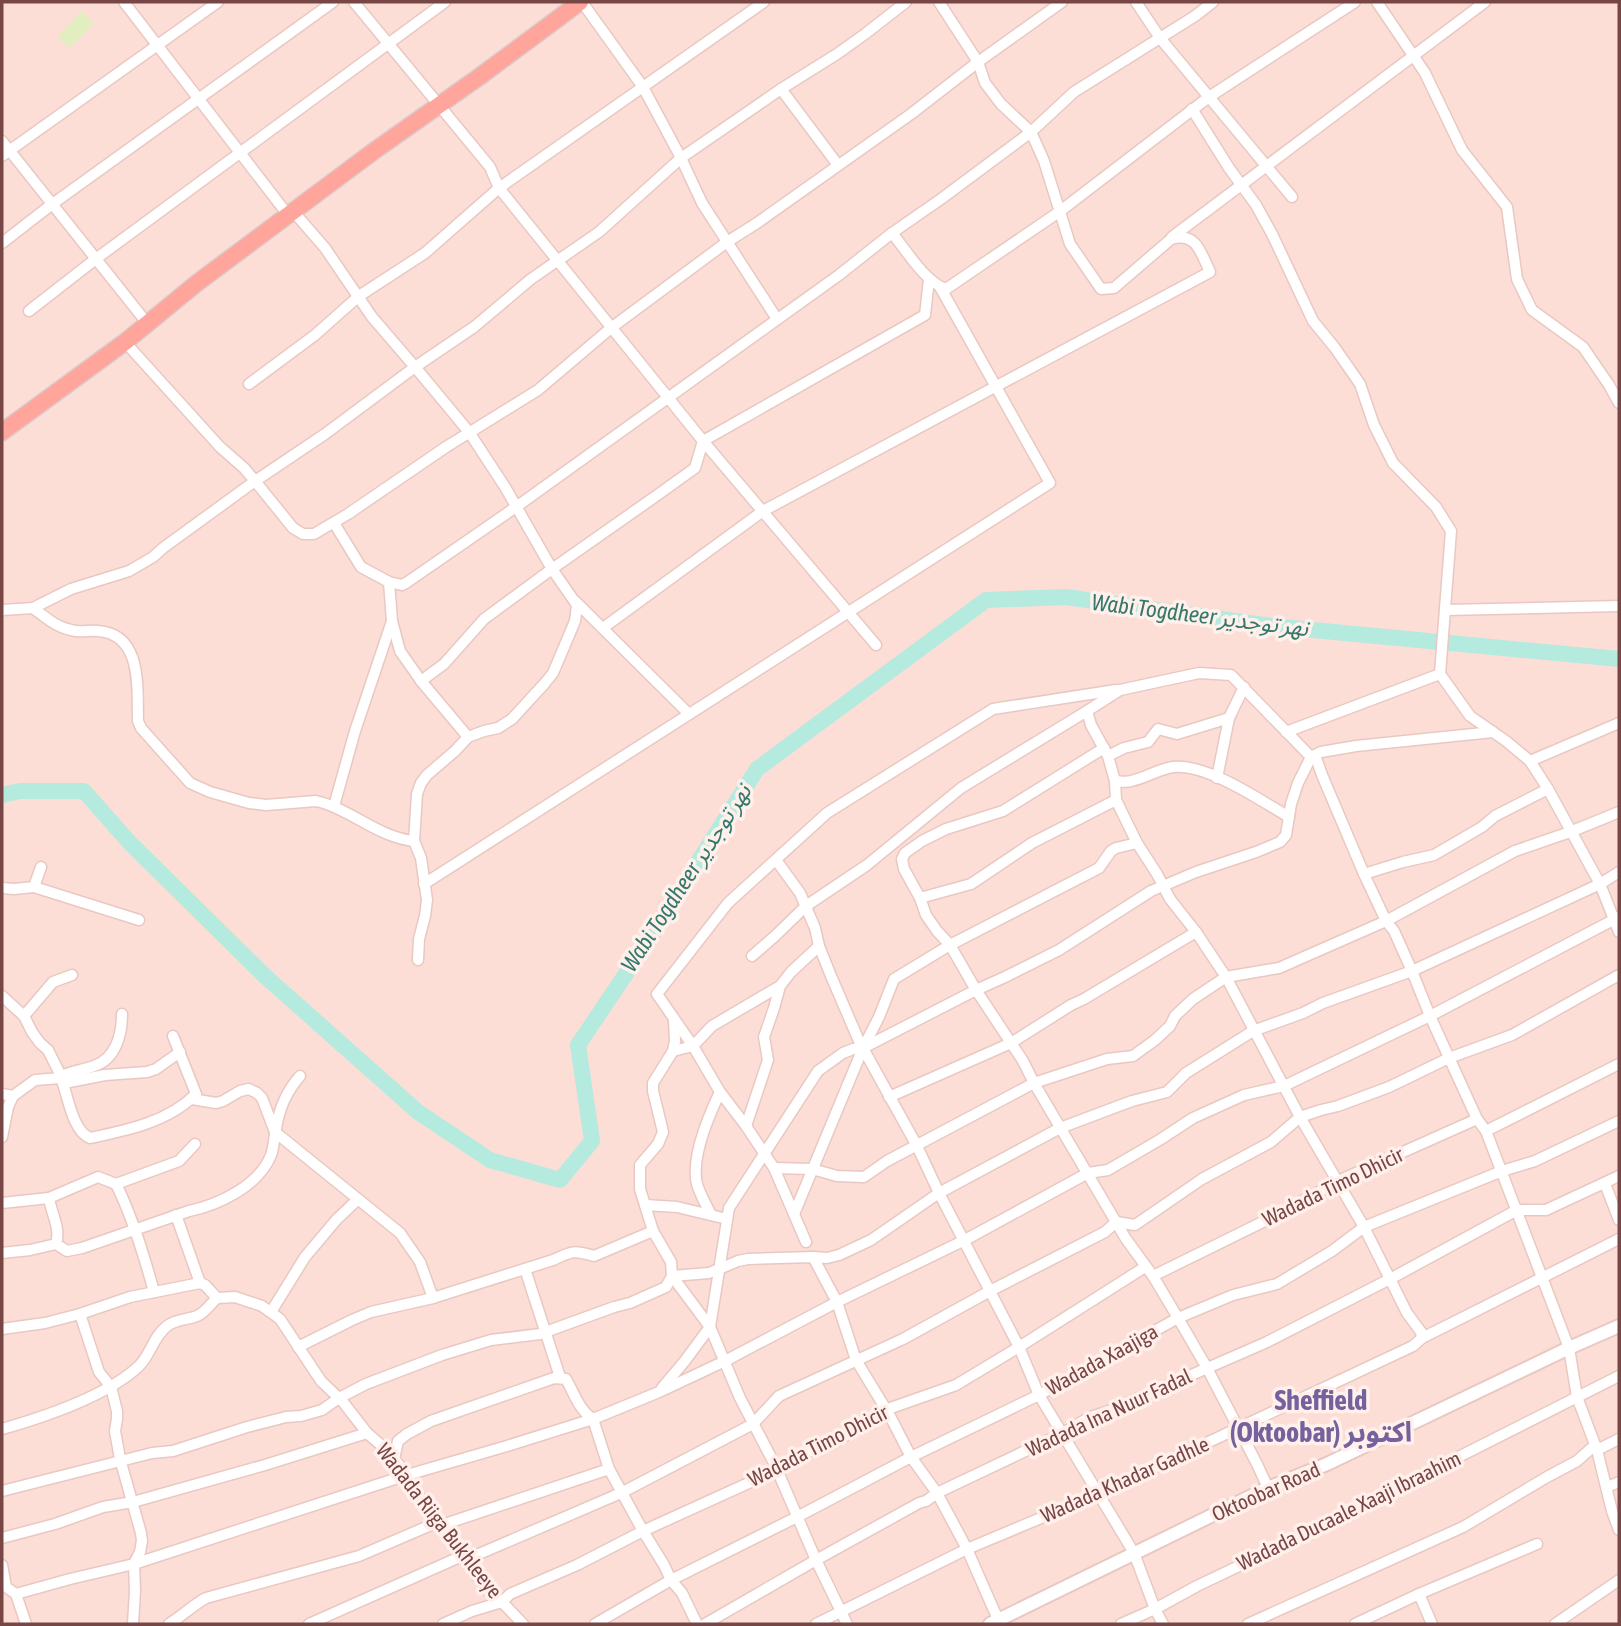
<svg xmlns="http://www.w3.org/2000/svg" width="1621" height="1626" viewBox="0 0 1621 1626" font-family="'Asap Condensed','Noto Sans Arabic',sans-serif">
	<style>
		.residential { fill: #fcded7 }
		.green { fill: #e2edc0 }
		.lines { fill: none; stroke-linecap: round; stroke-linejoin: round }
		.river { stroke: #b5eadf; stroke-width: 16 }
		.minor-casing { stroke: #e9c8c2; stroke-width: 13 }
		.tertiary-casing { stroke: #e9c8c2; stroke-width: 16 }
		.trunk-casing { stroke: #d9cbcb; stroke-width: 19 }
		.minor { stroke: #fff; stroke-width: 10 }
		.tertiary { stroke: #fff; stroke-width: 12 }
		.trunk { stroke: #ffa59b; stroke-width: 16 }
		.labels { text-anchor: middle; stroke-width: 7; stroke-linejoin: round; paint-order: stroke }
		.street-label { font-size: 21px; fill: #794646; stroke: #fff0eb }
		.water-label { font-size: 23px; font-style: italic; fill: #35796c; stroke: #fff0eb }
		.district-label { font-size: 28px; font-weight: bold; fill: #74619d; stroke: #fff0eb }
	</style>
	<rect width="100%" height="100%" fill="#feeae3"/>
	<rect class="residential" x="2" y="2" width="1617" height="1622"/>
	<polygon class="green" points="81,11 94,23 70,48 58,37"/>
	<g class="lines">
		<polyline class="river" points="2,795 20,791 84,791 129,842 266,977 418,1112 490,1160 560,1180 592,1141 578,1045 650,938 757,769 986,600 1066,597 1271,626 1619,659"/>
		<g class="minor-casing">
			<g id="minor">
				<polyline points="124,2 288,215"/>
				<polyline points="354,2 490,167 499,188 703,441 695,468 656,496 552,569 577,605 575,621 553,673 545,683 512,719 498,728 484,731 468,737 455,751 427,775 421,783 417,794 414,841 421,858 427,900 425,916 419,939 418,960"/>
				<polyline points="582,2 643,87 681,158 702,203 777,319"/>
				<polyline points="1136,2 1160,38 1292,197"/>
				<polyline points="1377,2 1425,73 1462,150 1507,207 1517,279 1532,310 1583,347 1609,385 1619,403"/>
				<polyline points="781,89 838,165"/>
				<polyline points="1192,109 1229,168 1256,205 1272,234 1313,321 1335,348 1360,384 1374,425 1393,463 1436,507 1451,531 1440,674"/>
				<path d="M2,141C50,202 99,262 147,323"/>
				<polyline points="2,156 218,2"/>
				<path d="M892,233C906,250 925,282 946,289L1059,212L1209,97L1355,2"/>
				<polyline points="1172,237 1485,2"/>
				<polyline points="2,243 51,205 333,2"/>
				<polyline points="29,311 97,258 445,2"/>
				<polyline points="125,342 220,447 244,468 255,481 325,434 415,367 372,317 325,248 293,211"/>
				<polyline points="249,384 315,335 359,296 425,253 499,188 764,2"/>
				<polyline points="334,523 361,567 389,582 402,585 406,583 516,507 839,275 892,233 941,199 1031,132 1074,92 1195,16 1213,2"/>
				<polyline points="389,582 392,621 400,651 421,681 468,737"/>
				<polyline points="576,602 689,714"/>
				<path d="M33,608C45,617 56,627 71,630C80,633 89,630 98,631C143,634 137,689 138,721L141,728L190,783L210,792L249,803L266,805L316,801C351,809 377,837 414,841"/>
				<polyline points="2,610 33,608 71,589 129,571 153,557 163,548 255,481 293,528 303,534 314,534 348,514 446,447 538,390 611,328 727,242 757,223 911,114 978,62 1062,2"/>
				<polyline points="1445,610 1619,606"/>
				<path d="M603,628L763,511L1210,272C1201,253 1196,231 1171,239L1114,288L1101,289L1070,244L1044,161L1031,132L1001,104L985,83L978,62L939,2"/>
				<polyline points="876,645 703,441 925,315 929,279"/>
				<polyline points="1440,674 1470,716 1506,741 1530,761 1548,789 1600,884 1619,932"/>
				<polyline points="421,681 444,664 484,619 552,569 505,487 469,432 415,367 474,327 531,279 599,232 681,158 781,89 837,54 865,34 906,2"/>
				<polyline points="1286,732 1440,674"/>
				<polyline points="1493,732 1356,746 1321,752 1315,755 1322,775 1364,874 1386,921 1394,931 1412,971 1430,1016 1477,1119 1486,1131 1569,1348 1577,1397 1597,1450 1612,1511 1619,1530"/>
				<polyline points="1104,748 1003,811 946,829 922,841 905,853 902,859 904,869 920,898 926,915 937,931 950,945 976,990 1023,1061 1034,1083 1126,1239 1153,1276 1178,1318 1207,1368 1257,1464 1268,1488"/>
				<polyline points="1108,756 1124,748 1148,742 1158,729 1177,734 1229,718"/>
				<polyline points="1312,758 1231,675 1199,673 1120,690 1087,711 1091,725 1108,756 1115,781 1116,800 1137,843 1157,874 1170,899 1196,932 1226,977 1300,1117 1364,1227 1407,1313 1421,1332 1422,1338"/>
				<polyline points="1530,761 1619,723"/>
				<polyline points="1217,778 1229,718 1244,687"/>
				<path d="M1115,781C1120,781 1126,783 1131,781C1146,778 1158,769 1173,767C1206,763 1260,800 1289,817"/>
				<polyline points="334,806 355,731 392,621"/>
				<polyline points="776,860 800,893 815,928 819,946 831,976 859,1041 917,1146 939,1193 1019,1347 1039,1395 1134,1553 1155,1609 1163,1624"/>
				<polyline points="1364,874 1403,862 1434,855 1482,827 1495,816 1548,789"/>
				<polyline points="424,884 1050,483 940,287"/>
				<polyline points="34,887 139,920"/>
				<polyline points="2,888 14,889 34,887 41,867"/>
				<polyline points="920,898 971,884 1032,843 1116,800"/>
				<polyline points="752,956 775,936 806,906 867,865 961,788 1087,711"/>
				<polyline points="2,996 24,1016 32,1032 40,1043 48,1050 61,1076"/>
				<polyline points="24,1016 53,982 72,975"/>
				<polyline points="674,1021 675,1041 673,1051 653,1083 653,1091 663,1132 658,1144 640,1165 640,1189 653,1231 671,1262 672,1276 710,1327 740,1398 775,1465 816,1560 847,1624"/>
				<polyline points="673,1051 693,1046 712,1026 780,986"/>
				<path d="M61,1078C68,1095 72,1131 90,1138C128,1130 168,1122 196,1094L173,1036"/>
				<polyline points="64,1083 105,1075 147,1072 156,1069 180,1052"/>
				<path d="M2,1094L13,1096L35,1080L61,1078V1076C72,1071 83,1070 94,1066C116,1059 122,1034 122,1014"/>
				<polyline points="889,1097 1011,1043 1071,1005 1084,999 1196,932"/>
				<polyline points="192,1099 216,1103 223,1101 240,1091 249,1089 257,1093 262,1098 275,1132 400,1233 420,1262 433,1298"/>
				<polyline points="746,1126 768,1060 764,1037 774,1008 780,986 791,972 819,946"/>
				<polyline points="1486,1131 1619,1064"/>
				<polyline points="2,1137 8,1107 13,1096"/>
				<polyline points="774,1168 812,1169 837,1176 864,1177 887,1161 1034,1083 1107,1059 1133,1056 1155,1040 1170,1026 1175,1016 1193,999 1226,977 1279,968 1386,921 1515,851 1570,832 1619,812"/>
				<path d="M116,1184C133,1218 144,1255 154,1292"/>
				<polyline points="1605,1184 1619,1220"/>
				<polyline points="2,1203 49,1198"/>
				<polyline points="645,1205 677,1207 727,1219"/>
				<polyline points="794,1214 863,1048 879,1017 894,979 950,945 1099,868 1111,851 1116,848 1137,843"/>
				<polyline points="176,1215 200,1283"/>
				<path d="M711,1215C706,1204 697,1190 696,1179C693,1153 709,1115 720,1092"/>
				<polyline points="806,1242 774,1168 746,1126 720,1092 693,1046 657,994 728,903 827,813 993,709 1116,690"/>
				<path d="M56,1244L67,1251L82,1248L189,1211C218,1205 259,1186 271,1155C274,1147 274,1137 276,1129C279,1108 286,1092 300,1076"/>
				<path d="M2,1253L30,1250L56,1244C61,1228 51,1213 49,1198L98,1177L116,1184L179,1161L195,1144"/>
				<polyline points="813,1257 837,1302 856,1360 890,1416 911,1457 937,1493 967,1549 1000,1624"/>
				<polyline points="525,1269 560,1377"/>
				<polyline points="1153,1276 1283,1212 1338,1181 1477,1119"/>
				<polyline points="271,1312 305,1257 337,1219 357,1200"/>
				<polyline points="80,1314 99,1372 111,1387 117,1411 117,1419 115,1431 120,1459 141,1533 142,1541 140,1552 134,1564 135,1591 133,1624"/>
				<polyline points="2,1329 45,1323 80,1314 130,1297 200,1283 205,1285 217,1298 235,1297 262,1306 280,1319 321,1381 343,1402 367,1433 388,1451 407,1475 431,1517 442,1525 465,1560 488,1591 502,1602 523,1624"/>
				<path d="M298,1347L352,1320L371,1312L433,1298L553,1260C572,1251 574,1250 594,1256L653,1231"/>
				<polyline points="662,1388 684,1362 710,1327 729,1208 818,1071 843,1053 853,1049 863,1048 976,990 1005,977 1059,950 1151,891 1196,872 1256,852 1280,842 1286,835 1291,804 1298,783 1309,761 1315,755"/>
				<polyline points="593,1419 609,1469 643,1531 664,1565 671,1580 682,1593 697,1624"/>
				<path d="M2,1429C44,1417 107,1396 139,1366C151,1354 153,1337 167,1326C176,1319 187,1320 197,1316C206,1312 210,1304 217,1298"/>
				<polyline points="1597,1450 1619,1439"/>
				<path d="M394,1459L398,1441L407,1434L431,1421L554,1378L566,1379C574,1393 579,1410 593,1419"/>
				<polyline points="1607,1487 1619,1482"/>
				<polyline points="2,1491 152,1453 173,1451 247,1427 286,1417 301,1416 322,1410 339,1398 366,1384 442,1355 491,1340 540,1334 614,1307 630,1303 666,1287 672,1276 709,1273 738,1261 748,1259 813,1257 827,1258 839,1255 871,1240 939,1193 1060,1128 1132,1101 1167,1092 1186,1073 1253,1031 1303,1013 1323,1003 1412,971 1600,884 1619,872"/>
				<polyline points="442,1525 609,1469"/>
				<polyline points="2,1538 55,1524 103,1507 133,1502 265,1465 367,1433"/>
				<polyline points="465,1560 621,1493 753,1424 779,1396 903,1339 990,1291 1105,1232 1116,1222 1135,1225 1202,1179 1271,1142 1300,1117 1321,1110 1338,1106 1389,1087 1449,1058 1512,1035 1619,975"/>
				<polyline points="2,1565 6,1587 16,1594 26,1624"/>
				<polyline points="16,1594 70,1579 134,1564 407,1475 507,1446 593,1419 659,1392 725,1361 837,1302 965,1240 1088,1173 1108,1170 1161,1139 1193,1118 1244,1095 1284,1086 1430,1016 1619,917"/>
				<polyline points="1419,1594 1432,1624"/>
				<path d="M169,1624C182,1616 193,1605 206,1598L359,1556L438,1522"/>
				<polyline points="309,1624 462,1556"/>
				<polyline points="443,1624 472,1611 502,1602 510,1594 577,1565 643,1531 777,1470 807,1452 834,1443 885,1410 956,1385 1019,1347 1145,1267"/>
				<polyline points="595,1624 671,1580 797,1517 911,1457 1039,1395 1178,1318 1233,1295 1277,1284 1332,1251 1364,1227 1502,1171 1535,1161 1619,1121"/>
				<polyline points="705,1624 816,1560 919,1503 926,1501 937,1493 1063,1433 1088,1418 1109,1411 1267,1342 1390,1279 1517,1210 1546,1210 1619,1176"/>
				<polyline points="816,1624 967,1549 1098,1494 1413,1346 1422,1338 1619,1239"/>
				<polyline points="1121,1624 1155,1609 1197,1586 1300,1537 1619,1376"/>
				<polyline points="1248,1624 1463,1527 1547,1477 1577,1461 1595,1445"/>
				<polyline points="1355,1624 1419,1594 1537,1544"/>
				<polyline points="1555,1624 1619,1580"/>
			</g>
		</g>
		<g class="tertiary-casing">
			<polyline id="tertiary" points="990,1624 1268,1488 1327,1464 1569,1348 1619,1326"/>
		</g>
		<g class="trunk-casing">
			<polyline id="trunk" points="2,432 125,342 197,283 374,151 479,77 580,2"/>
		</g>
		<use href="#minor" class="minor"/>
		<use href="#tertiary" class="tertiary"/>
		<use href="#trunk" class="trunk"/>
	</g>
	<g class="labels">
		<g class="street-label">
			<text transform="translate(1333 1187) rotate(-26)" y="7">Wadada Timo Dhicir</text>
			<text transform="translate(1102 1360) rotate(-29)" y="7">Wadada Xaajiga</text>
			<text transform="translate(1109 1413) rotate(-25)" y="7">Wadada Ina Nuur Fadal</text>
			<text transform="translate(818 1446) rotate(-27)" y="7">Wadada Timo Dhicir</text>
			<text transform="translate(1125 1480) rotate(-24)" y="7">Wadada Khadar Gadhle</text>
			<text transform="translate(1266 1492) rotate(-24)" y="7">Oktoobar Road</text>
			<text transform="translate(1349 1511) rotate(-26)" y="7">Wadada Ducaale Xaaji Ibraahim</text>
			<text transform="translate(439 1521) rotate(52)" y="7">Wadada Riiga Bukhleeye</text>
		</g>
		<g class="water-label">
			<text transform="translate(1200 615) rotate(7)" y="8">Wabi Togdheer نهر توجدير</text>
			<text transform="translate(686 878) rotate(-57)" y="8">Wabi Togdheer نهر توجدير</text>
		</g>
		<g class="district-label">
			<text x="1321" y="1410">Sheffield<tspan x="1321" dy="32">(Oktoobar) اكتوبر</tspan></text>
		</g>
	</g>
	<rect width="1621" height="1626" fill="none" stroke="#794646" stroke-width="7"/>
</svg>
